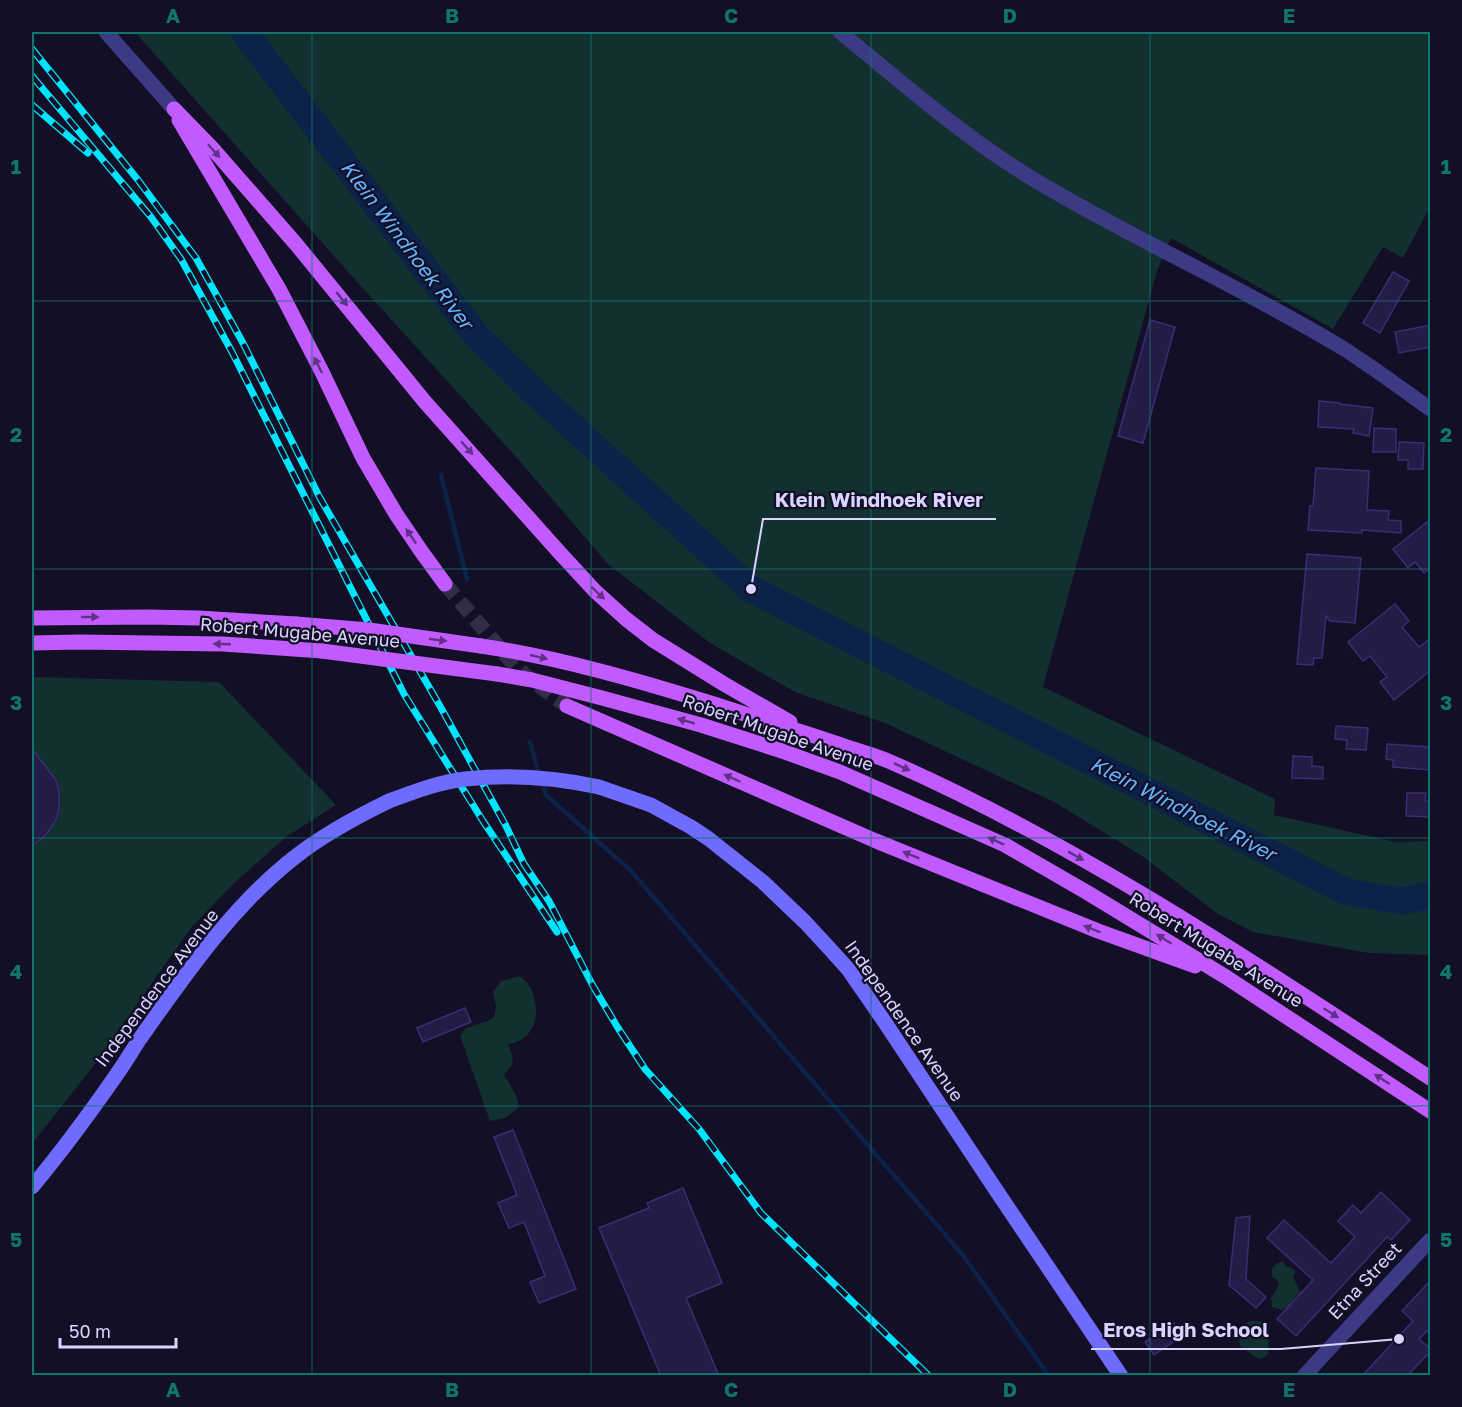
<svg xmlns="http://www.w3.org/2000/svg" width="1462" height="1407" viewBox="0 0 1462 1407" font-family="'Golos Text',sans-serif">
	<style>
		.green { fill: #12302f }
		.lines { fill: none; stroke-linecap: round; stroke-linejoin: round }
		.stream { stroke: #0c2248; stroke-width: 4.5 }
		.river { stroke: #0c2248; stroke-width: 27 }
		.building { fill: #241b47; stroke: #3b2d73; stroke-width: 1.5 }
		.primary-tunnel { stroke: #312d47; stroke-width: 15; stroke-dasharray: 15 8; stroke-linecap: butt }
		.minor { stroke: #3d3a85; stroke-width: 15 }
		.tertiary { stroke: #3d3a85; stroke-width: 15 }
		.secondary { stroke: #6f6bff; stroke-width: 15 }
		.primary { stroke: #c25bff; stroke-width: 15 }
		.rail-casing { stroke: #00e5ff; stroke-width: 7 }
		.rail { stroke: #130f26; stroke-width: 4.5; stroke-dasharray: 14; stroke-linecap: butt }
		.secondary-bridge { stroke: #6f6bff; stroke-width: 15 }
		.primary-bridge { stroke: #c25bff; stroke-width: 15 }
		.oneway { fill: #623188 }
		.grid { fill: none; stroke: #0f766e; stroke-width: 1.5; stroke-opacity: 0.55 }
		.labels { text-anchor: middle; stroke-width: 4.5; stroke-linejoin: round; paint-order: stroke }
		.street-label { font-size: 18px; fill: #d9d4ff; stroke: #130f26 }
		.water-label { font-size: 20px; font-style: italic; fill: #62b6ff; stroke: #130f26 }
		.leader { fill: none; stroke: #d9d4ff; stroke-width: 2 }
		.callout-dot { fill: #d9d4ff; stroke: #130f26; stroke-width: 2 }
		.callout-label { font-size: 20px; text-anchor: middle; font-weight: bold; fill: #d9d4ff; stroke: #130f26; stroke-width: 4.5; stroke-linejoin: round; paint-order: stroke }
		.neatline { fill: none; stroke: #0f766e; stroke-width: 2 }
		.grid-label { font-size: 20px; text-anchor: middle; font-weight: bold; fill: #0f766e }
	</style>
	<rect width="100%" height="100%" fill="#130f26"/>
	<g class="green">
		<polygon points="135,32 1430,32 1430,207 1403,258 1383,247 1333,329 1171,238 1157,271 1043,687 1275,799 1274,815 1396,842 1430,841 1430,955 1369,953 1253,932 1218,914 1142,856 1056,803 885,723 795,692 710,643 608,564 517,458 359,284"/>
		<polygon points="32,677 219,682 336,805 286,837 233,884 191,928 94,1065 32,1144"/>
		<path d="M520,976C523,979 528,983 530,987C542,1010 537,1040 508,1044C514,1059 516,1063 504,1074L516,1095L519,1107L505,1118L490,1121L460,1036L466,1028L488,1021L494,1017L496,1007L493,992L501,981Z"/>
		<polygon points="1283,1261 1286,1266 1294,1269 1296,1272 1293,1276 1300,1292 1295,1297 1290,1305 1282,1310 1272,1307 1271,1298 1279,1285 1277,1280 1272,1277 1272,1269 1277,1263"/>
		<path d="M1260,1321L1266,1322V1330L1269,1335L1268,1354L1261,1359L1255,1357L1240,1346C1238,1338 1239,1325 1248,1322C1252,1320 1256,1321 1260,1321Z"/>
	</g>
	<g class="lines">
		<g class="stream">
			<polyline points="441,475 467,579"/>
			<polyline points="530,742 539,774"/>
			<polyline points="542,782 546,795 631,871 962,1254 1049,1376"/>
		</g>
		<polyline class="river" points="244,32 475,334 532,390 751,589 1347,892 1402,901 1430,895"/>
	</g>
	<g class="building">
		<polygon points="1393,272 1409,281 1380,333 1363,323"/>
		<polygon points="1150,320 1175,327 1143,443 1118,436"/>
		<polygon points="1431,325 1431,347 1399,353 1395,332"/>
		<polygon points="1319,401 1340,403 1340,404 1373,408 1369,436 1353,433 1354,429 1318,427"/>
		<polygon points="1374,428 1396,429 1396,452 1373,452"/>
		<polygon points="1399,442 1424,443 1423,469 1408,469 1408,460 1398,460"/>
		<polygon points="1316,468 1369,471 1367,510 1389,511 1388,520 1401,521 1401,533 1362,530 1362,533 1308,530 1310,506 1313,506"/>
		<polygon points="1431,519 1431,567 1424,573 1415,562 1408,568 1393,549"/>
		<polygon points="1307,554 1361,558 1355,623 1330,621 1326,616 1322,658 1314,658 1313,665 1297,664"/>
		<polygon points="1395,604 1409,621 1402,627 1419,647 1431,638 1431,670 1394,700 1380,682 1387,677 1370,656 1363,661 1348,642"/>
		<polygon points="1336,726 1368,728 1366,750 1346,749 1347,740 1335,739"/>
		<polygon points="1387,744 1431,747 1431,770 1393,767 1393,760 1386,759"/>
		<polygon points="32,749 56,780 59,791 59,809 56,820 46,835 32,846"/>
		<polygon points="1293,756 1312,757 1312,766 1323,767 1323,779 1292,778"/>
		<polygon points="1407,793 1426,793 1425,801 1431,802 1431,817 1406,816"/>
		<polygon points="465,1008 471,1022 423,1042 417,1028"/>
		<polygon points="513,1130 576,1289 539,1303 530,1282 545,1276 524,1222 509,1228 498,1203 517,1195 494,1137"/>
		<polygon points="683,1188 722,1283 686,1298 719,1376 661,1376 599,1228 649,1208 647,1203"/>
		<polygon points="1381,1192 1410,1220 1391,1240 1387,1237 1296,1336 1277,1319 1313,1280 1267,1238 1284,1220 1331,1263 1355,1237 1338,1221 1353,1205 1361,1213"/>
		<polygon points="1250,1216 1246,1279 1266,1297 1256,1308 1229,1285 1236,1218"/>
		<polygon points="1431,1280 1431,1327 1419,1339 1431,1349 1431,1351 1407,1376 1362,1376 1413,1321 1402,1311"/>
		<polygon points="1174,1323 1183,1335 1154,1355 1145,1342"/>
	</g>
	<g class="lines">
		<polyline class="primary-tunnel" points="445,584 509,659 526,676 567,706"/>
		<path class="minor" d="M840,32C904,84 967,140 1038,182C1137,241 1243,288 1341,347C1371,366 1401,388 1430,409"/>
		<g class="tertiary">
			<polyline points="106,32 174,109"/>
			<polyline points="1304,1376 1430,1240"/>
		</g>
		<g class="secondary">
			<polyline points="599,787 651,805 691,827 709,839 763,882 805,922 829,948 848,969 884,1021 994,1187 1121,1376"/>
			<path d="M32,1187C62,1151 90,1113 117,1074C125,1063 132,1051 139,1040C185,975 232,906 295,857C324,834 356,817 389,801"/>
		</g>
		<g class="primary">
			<polyline points="174,109 212,148 296,244 425,402 559,552 595,591 626,619 653,640 724,684 790,722"/>
			<polyline points="179,120 279,289 322,372 363,458 396,514 421,551 445,584"/>
			<polyline points="32,618 149,617 198,618 296,624"/>
			<polyline points="32,643 79,642 223,644 322,651"/>
			<path d="M481,646C561,658 640,681 717,705C762,720 808,733 853,749C866,753 880,757 893,763C1081,846 1258,965 1430,1078"/>
			<polyline points="497,674 532,680 602,698 701,725 782,751 840,772 1005,845 1088,893 1226,977 1430,1111"/>
			<polyline points="567,706 876,841 1098,931 1195,966"/>
		</g>
		<g class="rail-casing">
			<g id="rail">
				<polyline points="32,49 138,180 196,258 243,343 320,498 440,706 506,826 524,864 549,901 593,986 618,1028 645,1069 699,1129 761,1213 929,1376"/>
				<polyline points="32,76 151,217 181,259 232,352 404,694 483,821 557,932"/>
				<polyline points="32,105 88,153"/>
			</g>
		</g>
		<use href="#rail" class="rail"/>
		<path class="secondary-bridge" d="M389,801C413,792 439,782 465,779C510,774 554,777 599,787"/>
		<g class="primary-bridge">
			<polyline points="296,624 369,630 481,646"/>
			<polyline points="322,651 497,674"/>
		</g>
	</g>
	<defs><path id="oneway-solid" d="M-6-.8H1V-3.2L6.5 0L1 3.2V.8H-6Z" transform="scale(1.5)"/></defs>
	<g class="oneway">
		<use href="#oneway-solid" transform="translate(214 151) rotate(48)"/>
		<use href="#oneway-solid" transform="translate(342 299) rotate(51)"/>
		<use href="#oneway-solid" transform="translate(318 365) rotate(-117)"/>
		<use href="#oneway-solid" transform="translate(467 448) rotate(49)"/>
		<use href="#oneway-solid" transform="translate(411 536) rotate(-124)"/>
		<use href="#oneway-solid" transform="translate(598 593) rotate(43)"/>
		<use href="#oneway-solid" transform="translate(90 617)"/>
		<use href="#oneway-solid" transform="translate(438 640) rotate(8)"/>
		<use href="#oneway-solid" transform="translate(222 644) rotate(-178)"/>
		<use href="#oneway-solid" transform="translate(539 657) rotate(13)"/>
		<use href="#oneway-solid" transform="translate(686 721) rotate(-164)"/>
		<use href="#oneway-solid" transform="translate(902 767) rotate(25)"/>
		<use href="#oneway-solid" transform="translate(732 778) rotate(-156)"/>
		<use href="#oneway-solid" transform="translate(996 841) rotate(-156)"/>
		<use href="#oneway-solid" transform="translate(911 855) rotate(-158)"/>
		<use href="#oneway-solid" transform="translate(1076 856) rotate(29)"/>
		<use href="#oneway-solid" transform="translate(1092 929) rotate(-158)"/>
		<use href="#oneway-solid" transform="translate(1164 939) rotate(-148)"/>
		<use href="#oneway-solid" transform="translate(1331 1013) rotate(32)"/>
		<use href="#oneway-solid" transform="translate(1382 1079) rotate(-147)"/>
	</g>
	<path class="grid" d="M312,32V1376M591,32V1376M871,32V1376M1150,32V1376M32,301H1430M32,569H1430M32,838H1430M32,1106H1430"/>
	<g class="labels">
		<g class="street-label">
			<text transform="translate(300 633) rotate(5)" y="6">Robert Mugabe Avenue</text>
			<text transform="translate(778 733) rotate(19)" y="6">Robert Mugabe Avenue</text>
			<text transform="translate(1216 950) rotate(32)" y="6">Robert Mugabe Avenue</text>
			<text transform="translate(157 988) rotate(-53)" y="6">Independence Avenue</text>
			<text transform="translate(904 1021) rotate(55)" y="6">Independence Avenue</text>
			<text transform="translate(1365 1281) rotate(-47)" y="6">Etna Street</text>
		</g>
		<g class="water-label">
			<text transform="translate(407 245) rotate(53)" y="7">Klein Windhoek River</text>
			<text transform="translate(1183 809) rotate(27)" y="7">Klein Windhoek River</text>
		</g>
	</g>
	<path class="leader" d="M751 589L763 519H996M1399 1339L1281 1349H1091"/>
	<g class="callout-dot">
		<circle cx="751" cy="589" r="6"/>
		<circle cx="1399" cy="1339" r="6"/>
	</g>
	<g class="callout-label">
		<text x="879" y="507">Klein Windhoek River</text>
		<text x="1186" y="1337">Eros High School</text>
	</g>
	<rect width="1462" height="1407" fill="none" stroke="#130f26" stroke-width="66"/>
	<path d="M60 1338v9h116v-9" fill="none" stroke="#d9d4ff" stroke-width="3"/>
	<text x="69" y="1338" font-size="18" fill="#d9d4ff" stroke="#130f26" stroke-width="4.5" paint-order="stroke">50 m</text>
	<rect x="33" y="33" width="1396" height="1341" class="neatline"/>
	<g class="grid-label">
		<text x="173" y="23">A</text>
		<text x="452" y="23">B</text>
		<text x="731" y="23">C</text>
		<text x="1010" y="23">D</text>
		<text x="1289" y="23">E</text>
		<text x="16" y="174">1</text>
		<text x="1446" y="174">1</text>
		<text x="16" y="442">2</text>
		<text x="1446" y="442">2</text>
		<text x="16" y="710">3</text>
		<text x="1446" y="710">3</text>
		<text x="16" y="979">4</text>
		<text x="1446" y="979">4</text>
		<text x="16" y="1247">5</text>
		<text x="1446" y="1247">5</text>
		<text x="173" y="1397">A</text>
		<text x="452" y="1397">B</text>
		<text x="731" y="1397">C</text>
		<text x="1010" y="1397">D</text>
		<text x="1289" y="1397">E</text>
	</g>
</svg>
